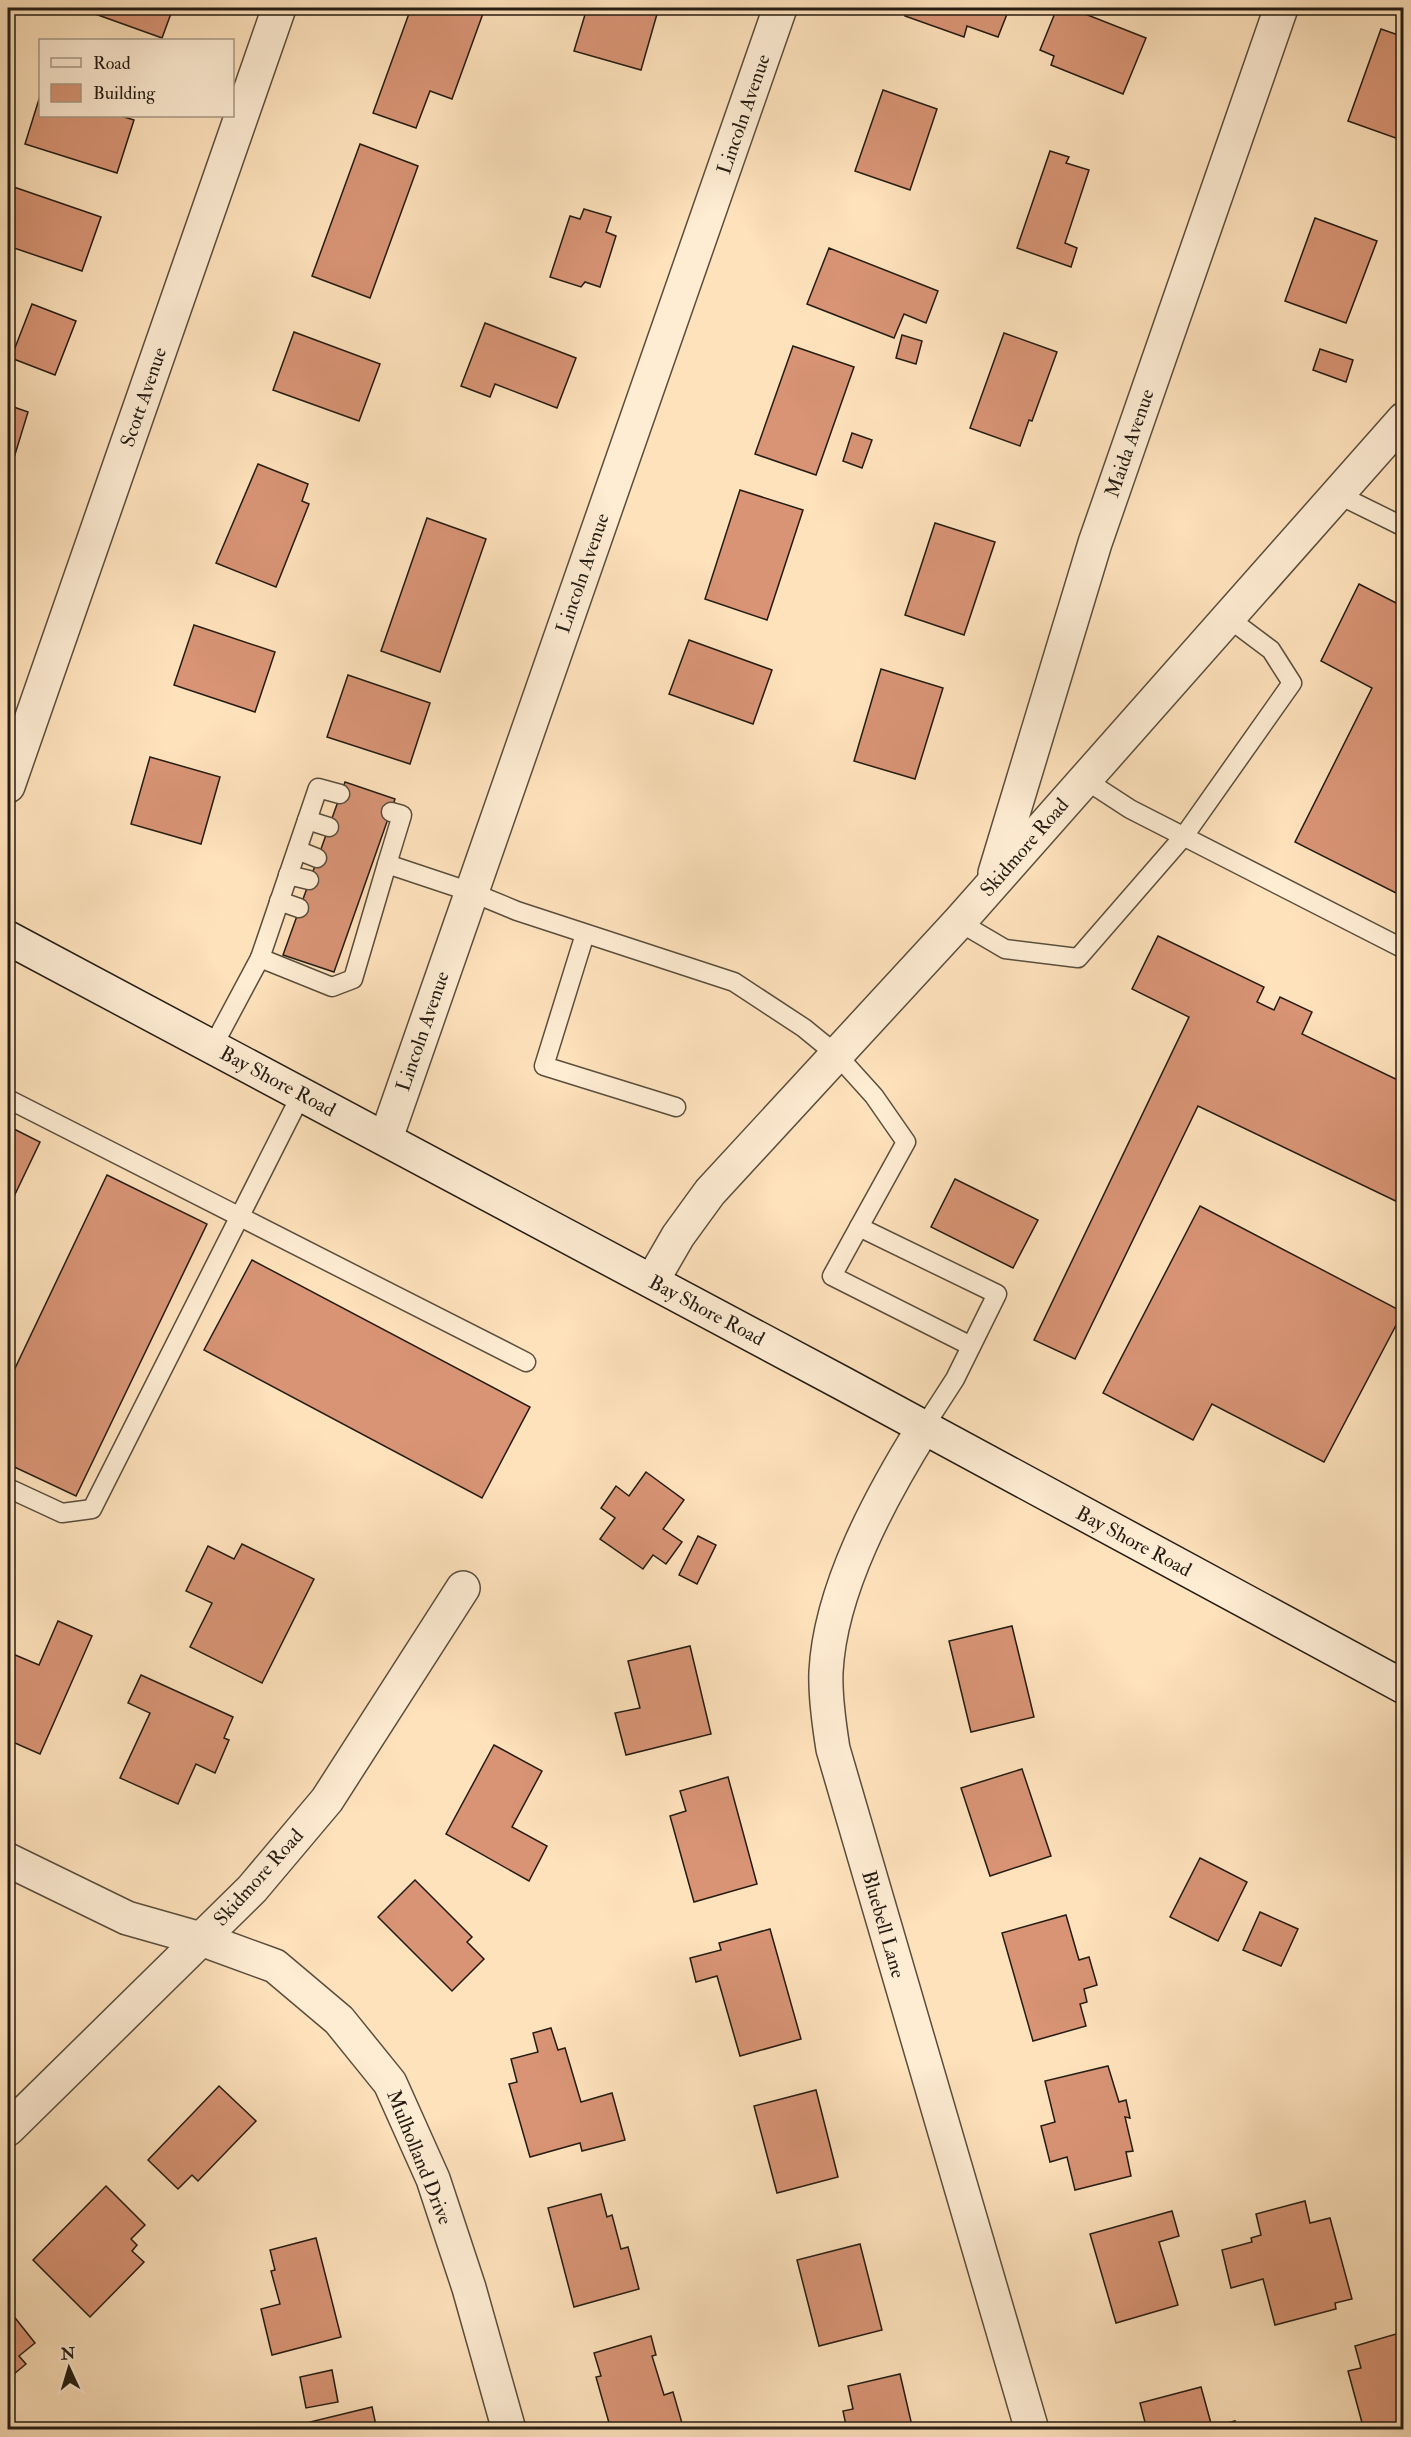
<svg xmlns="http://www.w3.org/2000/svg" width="1411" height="2437" viewBox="0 0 1411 2437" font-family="'IM FELL Double Pica',serif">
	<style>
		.building { fill: #d89475; stroke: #241c13; stroke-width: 1.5 }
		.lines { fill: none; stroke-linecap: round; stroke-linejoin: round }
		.lane-casing { stroke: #5a4e3d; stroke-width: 21 }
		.street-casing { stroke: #5a4e3d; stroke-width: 36 }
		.secondary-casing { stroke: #241c13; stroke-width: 36 }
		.lane { stroke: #feecd3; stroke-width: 18 }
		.street { stroke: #feecd3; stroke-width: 33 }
		.secondary { stroke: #feecd3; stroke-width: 33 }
		.labels { text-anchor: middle; stroke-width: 6; stroke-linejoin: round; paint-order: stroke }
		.street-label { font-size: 20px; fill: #241c13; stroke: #feecd3 }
	</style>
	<rect width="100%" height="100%" fill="#fee2bc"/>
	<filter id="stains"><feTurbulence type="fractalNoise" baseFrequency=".00333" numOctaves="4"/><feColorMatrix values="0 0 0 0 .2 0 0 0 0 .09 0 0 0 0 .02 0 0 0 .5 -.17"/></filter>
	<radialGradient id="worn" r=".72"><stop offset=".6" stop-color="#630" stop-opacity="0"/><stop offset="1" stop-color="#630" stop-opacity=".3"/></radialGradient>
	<g class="building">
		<polygon points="89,8 173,8 162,38 87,11"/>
		<polygon points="411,8 485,8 452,99 430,91 416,128 373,113"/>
		<polygon points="587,8 632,8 657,14 641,70 574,51"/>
		<polygon points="907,8 1016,8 1015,11 1009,9 998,37 967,26 964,37 905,16"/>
		<polygon points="1057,8 1070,8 1146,38 1123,94 1051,65 1054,56 1040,50"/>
		<polygon points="1381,29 1404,37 1404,141 1348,121"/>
		<polygon points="883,90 937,109 910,190 855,171"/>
		<polygon points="40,96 40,116 121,116 134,120 117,173 25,144"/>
		<polygon points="360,144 418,166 370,298 312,276"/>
		<polygon points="1050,151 1069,157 1066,163 1089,170 1065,243 1077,248 1071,267 1017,248"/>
		<polygon points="8,185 101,217 82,271 8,246"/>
		<polygon points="584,209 611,217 606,232 616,236 600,287 585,282 581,287 550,277 570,216 580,219"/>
		<polygon points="1315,218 1377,241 1346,323 1285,301"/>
		<polygon points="829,248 938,291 926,323 904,314 894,338 807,304"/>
		<polygon points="32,304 76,321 55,375 11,358"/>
		<polygon points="485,323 576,358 557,408 495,384 490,397 461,386"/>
		<polygon points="294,332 380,364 359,421 273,390"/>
		<polygon points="1004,333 1057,352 1032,421 1029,420 1020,446 970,428"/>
		<polygon points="902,335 922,341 916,364 896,358"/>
		<polygon points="793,346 854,367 816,475 755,454"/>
		<polygon points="1320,349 1353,360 1346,382 1313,370"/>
		<polygon points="8,405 28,412 13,461 8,459"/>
		<polygon points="852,433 872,440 862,468 843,461"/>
		<polygon points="258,464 308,484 302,501 309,504 276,587 216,563"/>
		<polygon points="740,490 803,510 767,620 705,599"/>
		<polygon points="427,518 486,539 440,672 381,651"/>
		<polygon points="935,523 995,542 964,635 905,615"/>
		<polygon points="1359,584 1404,607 1404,897 1295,842 1372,688 1321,661"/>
		<polygon points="194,625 275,652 255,712 174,685"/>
		<polygon points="689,640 772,670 753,724 669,694"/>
		<polygon points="881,669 943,688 915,779 854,761"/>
		<polygon points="348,675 430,703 410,764 327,737"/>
		<polygon points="150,757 220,777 201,844 131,824"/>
		<polygon points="345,782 395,799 334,972 283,955"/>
		<polygon points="1158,936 1264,987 1257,1002 1274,1010 1280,997 1312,1012 1302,1034 1404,1083 1404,1205 1198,1106 1075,1359 1034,1340 1189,1017 1132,989"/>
		<polygon points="8,1126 40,1142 8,1209"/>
		<polygon points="107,1175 207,1224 76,1496 8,1464 8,1383"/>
		<polygon points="955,1179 1038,1220 1013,1268 931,1227"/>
		<polygon points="1200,1206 1403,1312 1324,1462 1212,1404 1193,1440 1103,1393"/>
		<polygon points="252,1260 530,1407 482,1498 204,1350"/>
		<polygon points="646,1472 684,1500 663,1529 682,1542 666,1564 653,1555 643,1569 600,1539 615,1518 601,1508 616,1486 629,1496"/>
		<polygon points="698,1536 716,1545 697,1584 679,1575"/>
		<polygon points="242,1544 314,1579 262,1683 190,1647 212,1603 186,1591 208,1546 234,1559"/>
		<polygon points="58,1621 92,1636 40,1754 8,1740 8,1652 39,1665"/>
		<polygon points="1012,1626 1034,1717 971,1732 949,1641"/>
		<polygon points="690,1646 711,1734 626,1755 615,1713 640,1708 628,1661"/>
		<polygon points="141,1675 233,1717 224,1738 229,1740 215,1773 196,1764 178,1804 120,1778 150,1713 128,1703"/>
		<polygon points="494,1745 542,1771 512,1827 547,1846 529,1881 446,1834"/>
		<polygon points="1022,1769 1051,1856 990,1876 961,1788"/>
		<polygon points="728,1777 757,1884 694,1902 670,1816 686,1811 680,1791"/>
		<polygon points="1200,1858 1247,1882 1218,1941 1170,1917"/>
		<polygon points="415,1880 472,1937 467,1942 484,1959 452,1991 378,1917"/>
		<polygon points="1260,1912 1298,1929 1281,1966 1243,1950"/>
		<polygon points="1066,1915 1079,1960 1089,1957 1097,1985 1084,1989 1087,2002 1080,2004 1086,2026 1033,2041 1002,1933"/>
		<polygon points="770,1929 801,2039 740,2056 717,1976 696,1982 690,1958 721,1950 719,1943"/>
		<polygon points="551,2028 558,2050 565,2048 581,2102 612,2093 625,2140 582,2151 580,2143 530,2157 509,2084 517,2082 511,2059 538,2052 533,2033"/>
		<polygon points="1108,2066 1119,2102 1126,2100 1130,2118 1125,2117 1133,2151 1126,2152 1131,2176 1075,2190 1067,2157 1050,2162 1041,2126 1055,2122 1045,2081"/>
		<polygon points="219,2086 256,2121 198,2181 192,2175 178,2189 148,2160"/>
		<polygon points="816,2090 838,2177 777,2193 754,2106"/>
		<polygon points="106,2186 145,2225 131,2239 137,2245 132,2251 144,2262 90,2317 33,2260"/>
		<polygon points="601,2194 607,2217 612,2215 621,2249 628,2247 639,2289 574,2307 548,2208"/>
		<polygon points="1305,2201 1310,2223 1330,2218 1352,2299 1335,2303 1336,2309 1275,2325 1263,2279 1231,2288 1222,2250 1252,2242 1251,2238 1261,2235 1256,2214"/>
		<polygon points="1172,2211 1179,2236 1159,2242 1178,2305 1116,2323 1090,2234"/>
		<polygon points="316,2238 341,2337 272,2355 261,2309 280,2304 271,2271 275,2270 270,2250"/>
		<polygon points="860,2244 882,2330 819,2346 797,2260"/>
		<polygon points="8,2309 35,2343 19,2356 26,2364 8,2379"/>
		<polygon points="1403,2332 1404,2430 1364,2430 1348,2371 1361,2368 1355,2346"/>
		<polygon points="651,2336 656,2355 652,2356 664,2395 673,2392 684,2430 611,2430 596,2377 601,2376 594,2353"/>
		<polygon points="332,2370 338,2402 306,2408 300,2377"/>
		<polygon points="900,2374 913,2430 847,2430 843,2411 853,2409 848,2386"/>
		<polygon points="1201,2387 1212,2427 1235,2421 1237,2430 1147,2430 1140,2403"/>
		<polygon points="372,2407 377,2430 312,2430 310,2422"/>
	</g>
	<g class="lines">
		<g class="lane-casing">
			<g id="lane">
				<polyline points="1337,494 1404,527"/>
				<polyline points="1084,779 1130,809 1404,949"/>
				<polyline points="307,820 329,827"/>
				<polyline points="297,850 317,858"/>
				<polyline points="387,864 402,815 391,812"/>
				<polyline points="288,875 309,880"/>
				<polyline points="279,901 299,908"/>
				<polyline points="959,922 1005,949 1078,958 1184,836 1292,683 1271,650 1227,617"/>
				<polyline points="585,934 544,1066 676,1107"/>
				<polyline points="260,958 318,788 340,794"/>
				<polyline points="213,1046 260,958 332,987 353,979 387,864 471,892 517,911 734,982 804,1028 837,1055 874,1096 906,1142 859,1227 997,1294 955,1379 924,1427"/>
				<polyline points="8,1099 526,1362"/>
				<polyline points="859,1227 832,1276 971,1346"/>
				<polyline points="8,1488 62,1513 92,1509 302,1093"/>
			</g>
		</g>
		<g class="street-casing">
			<g id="street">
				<polyline points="8,786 279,8"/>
				<polyline points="995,873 1095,543 1281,8"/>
				<polyline points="386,1138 780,8"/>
				<polyline points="652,1281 678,1236 710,1192 959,922 1404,419"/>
				<path d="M924,1427C881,1496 830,1589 826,1672C825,1697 829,1724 833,1749L1032,2430"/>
				<polyline points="8,1860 127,1918 201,1939 275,1966 339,2020 390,2083 433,2179 469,2288 509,2430"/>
				<polyline points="8,2129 252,1889 327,1800 463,1588"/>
			</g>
		</g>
		<g class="secondary-casing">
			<polyline id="secondary" points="8,938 842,1383 1404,1687"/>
		</g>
		<use href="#lane" class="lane"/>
		<use href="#street" class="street"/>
		<use href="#secondary" class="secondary"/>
	</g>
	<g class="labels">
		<g class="street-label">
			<text transform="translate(743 114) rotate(-71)" y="7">Lincoln Avenue</text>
			<text transform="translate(143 397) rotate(-71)" y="7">Scott Avenue</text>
			<text transform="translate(1129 443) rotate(-71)" y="7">Maida Avenue</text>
			<text transform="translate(582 573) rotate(-71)" y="7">Lincoln Avenue</text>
			<text transform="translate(1024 847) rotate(-49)" y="7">Skidmore Road</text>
			<text transform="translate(422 1031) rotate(-71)" y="7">Lincoln Avenue</text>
			<text transform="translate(278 1081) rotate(28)" y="7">Bay Shore Road</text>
			<text transform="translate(707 1310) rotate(28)" y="7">Bay Shore Road</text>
			<text transform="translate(1134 1541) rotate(28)" y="7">Bay Shore Road</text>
			<text transform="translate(258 1877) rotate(-48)" y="7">Skidmore Road</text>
			<text transform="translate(884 1924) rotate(74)" y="7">Bluebell Lane</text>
			<text transform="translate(420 2157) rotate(68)" y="7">Mulholland Drive</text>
		</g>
	</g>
	<rect width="1411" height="2437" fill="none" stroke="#fee2bc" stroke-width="30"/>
	<rect x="9" y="9" width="1393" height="2419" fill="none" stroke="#241c13" stroke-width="3"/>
	<rect x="15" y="15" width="1381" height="2407" fill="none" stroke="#241c13" stroke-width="1.5"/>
	<rect x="39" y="39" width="195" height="78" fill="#feecd3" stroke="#a79986" stroke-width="1.5"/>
	<rect x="51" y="58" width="30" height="9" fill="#feecd3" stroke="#a79986" stroke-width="1.5"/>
	<text x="93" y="69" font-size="18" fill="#241c13">Road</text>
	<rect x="51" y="84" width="30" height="18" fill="#d89475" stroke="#a79986" stroke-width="1.5"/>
	<text x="93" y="99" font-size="18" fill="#241c13">Building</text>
	<g transform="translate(69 2368) rotate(356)" stroke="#feecd3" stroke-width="4.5" paint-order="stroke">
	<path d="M0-4.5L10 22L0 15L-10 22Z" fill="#241c13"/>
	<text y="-9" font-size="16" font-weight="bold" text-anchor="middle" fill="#241c13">N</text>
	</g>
	<rect width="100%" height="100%" filter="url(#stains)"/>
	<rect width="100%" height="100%" fill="url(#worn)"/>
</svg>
